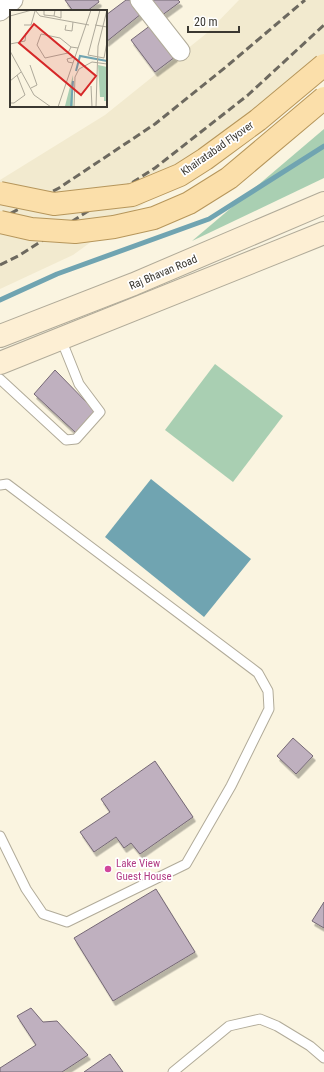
<svg xmlns="http://www.w3.org/2000/svg" width="324" height="1072" viewBox="0 0 324 1072" font-family="'Roboto Condensed',sans-serif">
	<style>
		.built { fill: #f2eacf }
		.green { fill: #a9cfb2 }
		.water { fill: #70a4b1 }
		.lines { fill: none; stroke-linecap: round; stroke-linejoin: round }
		.stream { stroke: #70a4b1; stroke-width: 5 }
		.building { fill: #bfb0bf; stroke: #756875; filter: url(#shadow) }
		.service-casing { stroke: #b1ab99; stroke-width: 11 }
		.minor-casing { stroke: #b1ab99; stroke-width: 21 }
		.secondary-casing { stroke: #b1ab99; stroke-width: 24 }
		.service { stroke: #fff; stroke-width: 9 }
		.minor { stroke: #fff; stroke-width: 19 }
		.secondary { stroke: #fdefd4; stroke-width: 22 }
		.rail { stroke: #6d695f; stroke-width: 3; stroke-dasharray: 8 4; stroke-linecap: butt }
		.primary-bridge-casing { stroke: #b6965b; stroke-width: 24; stroke-linecap: butt }
		.primary-bridge { stroke: #fbdfaa; stroke-width: 22 }
		.hotel-dot { fill: #d1479c; stroke: #fff; stroke-width: 1.5 }
		.labels { text-anchor: middle; stroke-width: 3.5; stroke-linejoin: round; paint-order: stroke }
		.street-label { font-size: 11px; fill: #3b3831; stroke: #fff }
		.hotel-label { font-size: 11px; fill: #b23c85; stroke: #fff; text-anchor: start }
		.inset-river { fill: none; stroke: #70a4b1; stroke-width: 2 }
		.inset-road { fill: none; stroke: #aea99a; stroke-width: 1 }
		.view { fill: #d62828; fill-opacity: 0.15; stroke: #d62828; stroke-width: 2 }
		.inset-edge { fill: none; stroke: #3b3831; stroke-width: 2 }
	</style>
	<defs>
		<filter id="shadow"><feDropShadow dx="2.5" dy="4.5" stdDeviation="0" flood-color="#0004"/></filter>
	</defs>
	<rect width="100%" height="100%" fill="#faf4e0"/>
	<polygon class="built" points="239,0 324,0 324,58 263,114 142,205 73,255 0,289 0,180 105,115 207,33"/>
	<g class="green">
		<polygon points="324,129 324,178 192,241"/>
		<polygon points="215,364 283,416 233,482 165,430"/>
	</g>
	<polygon class="water" points="151,479 251,559 204,617 105,537"/>
	<g class="lines">
		<polyline class="stream" points="0,300 57,274 209,219 324,146"/>
	</g>
	<g class="building">
		<polygon points="65,0 98,0 99,2 87,11 73,11"/>
		<polygon points="126,0 138,0 146,10 106,42 106,15"/>
		<polygon points="149,0 178,0 180,2 161,16"/>
		<polygon points="151,25 175,57 155,72 131,40"/>
		<polygon points="55,370 96,412 76,433 34,394"/>
		<polygon points="293,738 313,756 296,774 277,756"/>
		<polygon points="155,761 193,817 140,854 131,843 124,848 116,837 94,852 80,832 110,812 101,799"/>
		<polygon points="156,889 195,952 113,1001 74,938"/>
		<polygon points="324,902 324,928 312,921"/>
		<polygon points="31,1008 43,1022 57,1021 88,1055 62,1072 0,1072 0,1068 36,1045 17,1016"/>
		<polygon points="110,1054 123,1072 84,1072"/>
	</g>
	<g class="lines">
		<g class="service-casing">
			<g id="service">
				<polyline points="0,379 66,440 76,439 100,412 79,384 61,339"/>
				<polyline points="0,485 7,484 258,673 268,691 269,709 231,786 186,864 67,922 43,914 26,889 0,836"/>
				<polyline points="173,1072 229,1026 260,1019 277,1026 310,1046 324,1058"/>
			</g>
		</g>
		<g class="minor-casing">
			<g id="minor">
				<polyline points="140,0 180,51"/>
				<polyline points="0,11 13,0"/>
			</g>
		</g>
		<g class="secondary-casing">
			<g id="secondary">
				<polyline points="0,336 134,284 324,203"/>
				<polyline points="0,363 324,233"/>
			</g>
		</g>
		<use href="#service" class="service"/>
		<use href="#minor" class="minor"/>
		<use href="#secondary" class="secondary"/>
		<g class="rail">
			<polyline points="0,219 59,188 155,124 227,66 305,0"/>
			<polyline points="0,265 20,255 155,168 248,95 324,25"/>
		</g>
		<g class="primary-bridge-casing">
			<g id="primary-bridge">
				<polyline points="0,193 54,204 132,195 180,175 205,159 258,120 324,65"/>
				<polyline points="0,222 31,229 75,232 114,227 154,218 189,203 229,178 324,98"/>
			</g>
		</g>
		<use href="#primary-bridge" class="primary-bridge"/>
	</g>
	<circle class="hotel-dot" cx="108" cy="869" r="4"/>
	<g class="labels">
		<g class="street-label">
			<text transform="translate(217 148) rotate(-35)" y="4">Khairatabad Flyover</text>
			<text transform="translate(163 272) rotate(-23)" y="4">Raj Bhavan Road</text>
		</g>
		<g class="hotel-label">
			<text x="116" y="867">Lake View<tspan x="116" dy="13">Guest House</tspan></text>
		</g>
	</g>
	<g transform="translate(10 10)">
		<rect width="97" height="97" fill="#faf4e0"/>
		<path d="M88,55L97,57V91H94V87H90ZM63,65V97L55,96Z" fill="#a9cfb2"/>
		<path class="inset-river" d="M66,61L70,46L97,51M61,97L63,71"/>
		<path class="inset-road" d="M25,0L30,6L79,15M34,0V5L44,6M45,0L44,6L51,8V0M90,0L78,45L94,48L97,32M0,6L22,0M14,15H21L25,1M56,15L55,20L62,21L63,12M85,15L97,17M0,34L15,31L16,23M61,37L58,43L35,48L27,35L31,24L50,28L61,37L68,38M0,41L24,85L41,97M63,53L58,52L57,49L65,47M20,55L27,75L21,78M0,71L11,62M81,76L82,97M0,93H4L15,85L7,65M48,97L81,0M64,97L65,67L69,59L82,52L97,54M86,97L88,36L97,0"/>
		<path class="view" d="M24,14L86,66L71,85L9,33Z"/>
		<rect width="97" height="97" class="inset-edge"/>
	</g>
	<path d="M188 26v6h51v-6" fill="none" stroke="#3b3831" stroke-width="2"/>
	<text x="194" y="26" font-size="12" fill="#3b3831" stroke="#ffffff" stroke-width="3" paint-order="stroke">20 m</text>
</svg>
